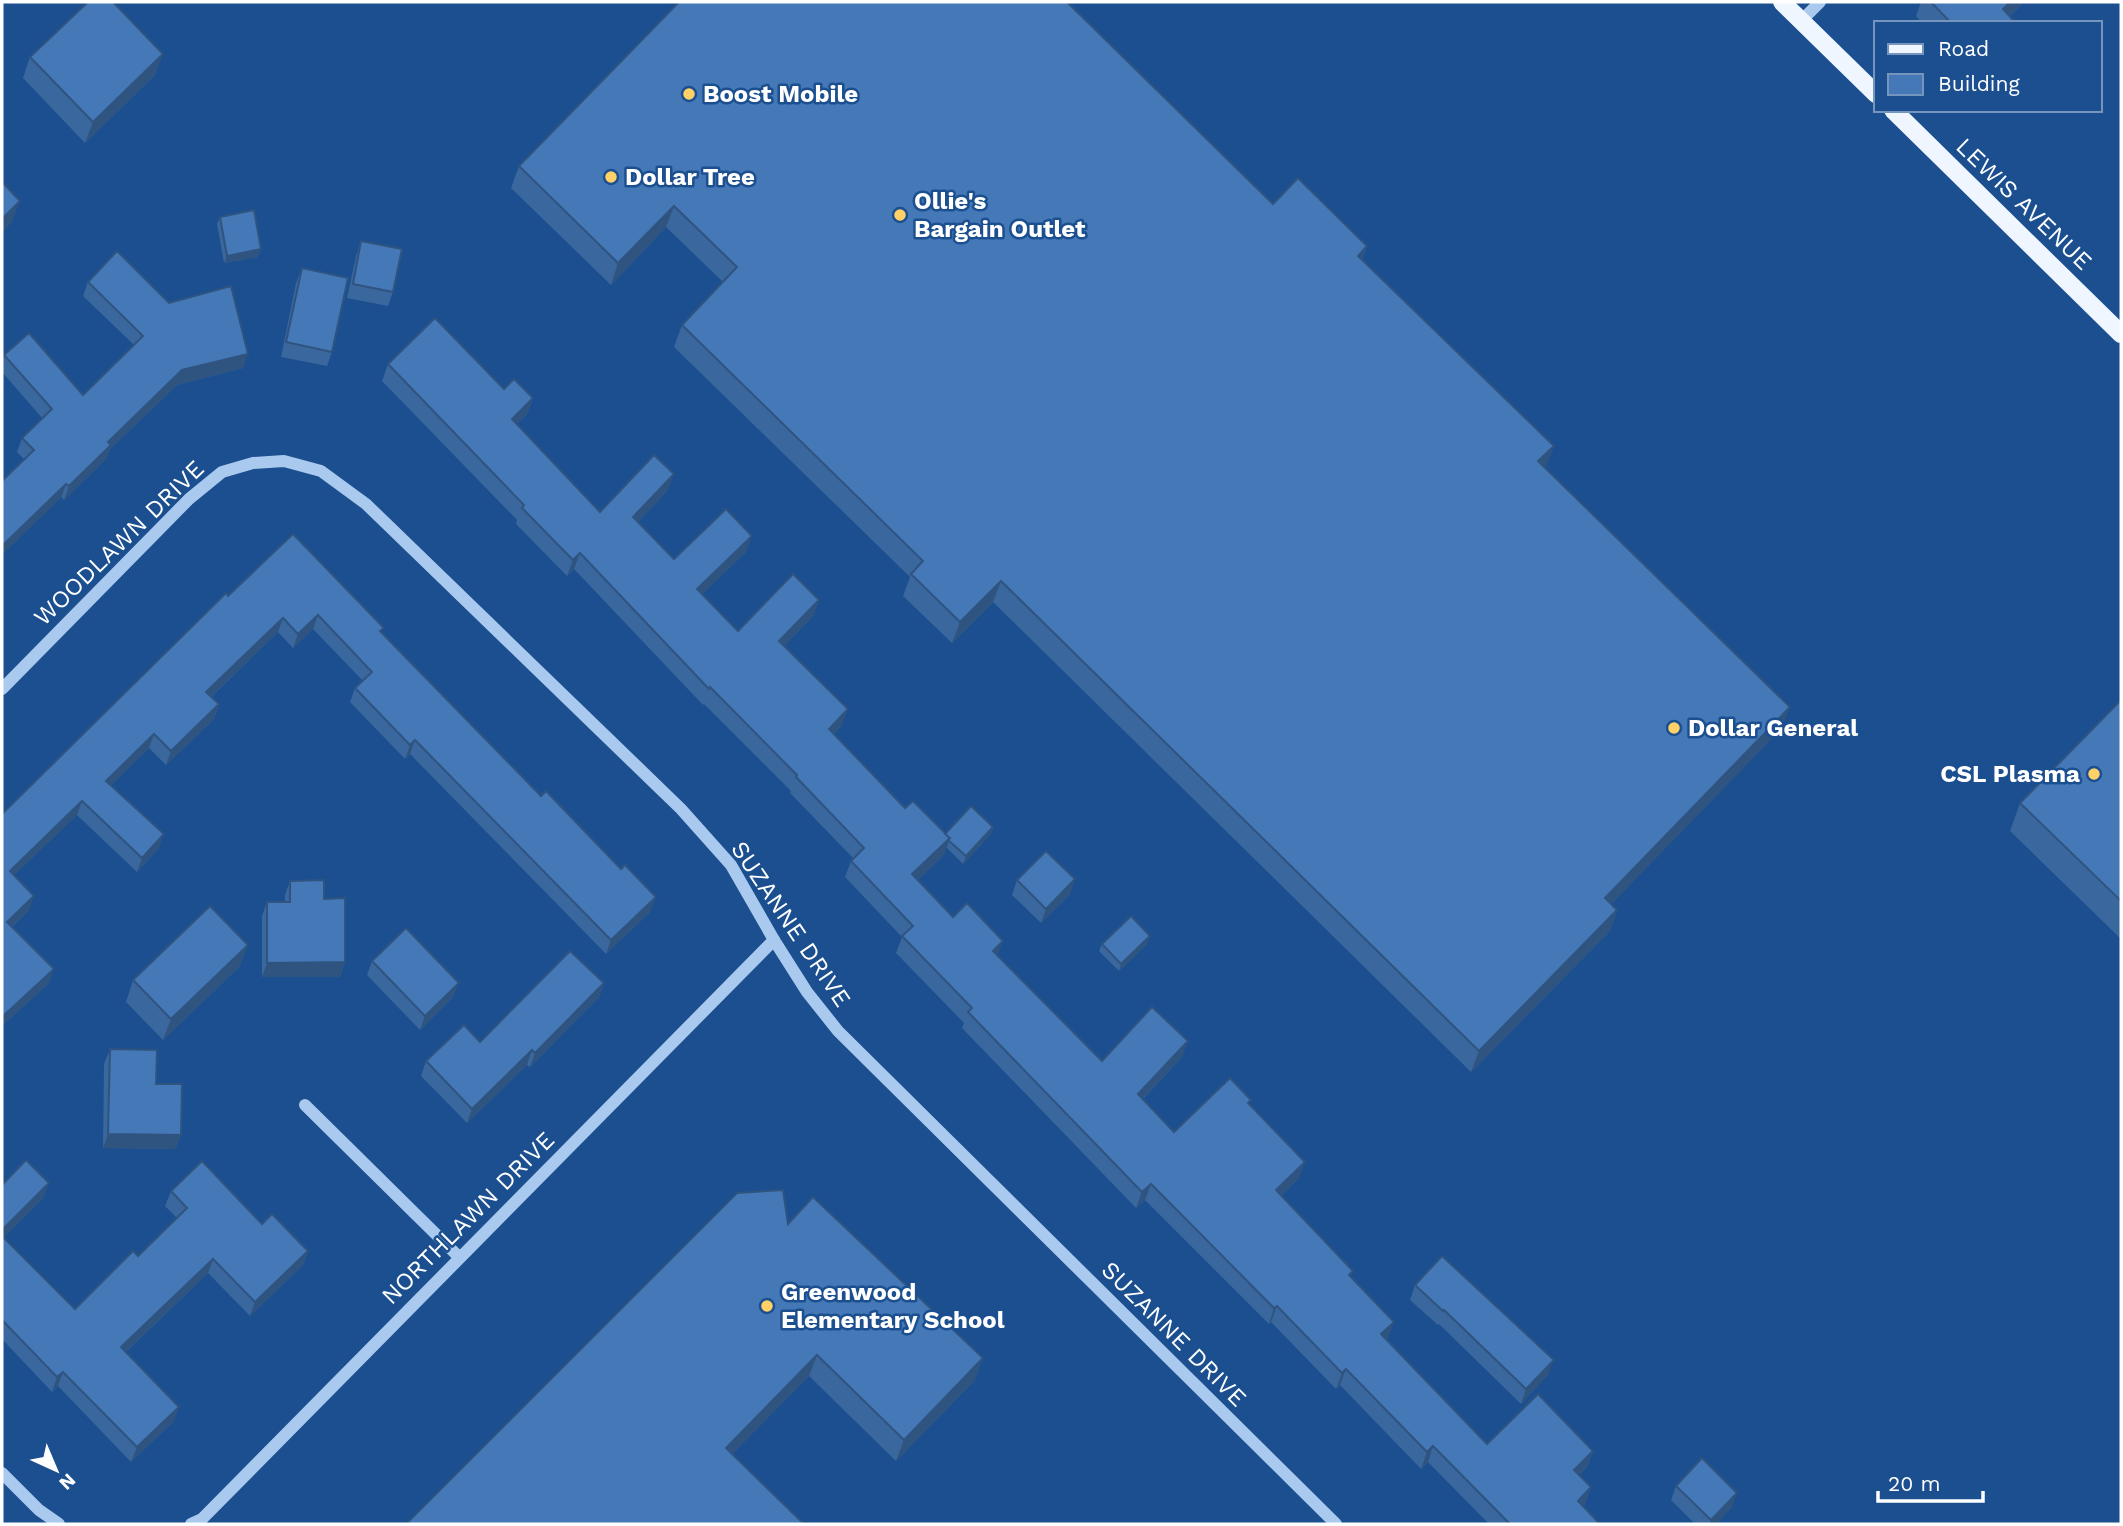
<svg xmlns="http://www.w3.org/2000/svg" width="2123" height="1526" viewBox="0 0 2123 1526" font-family="'Work Sans',sans-serif">
	<style>
		.lines { fill: none; stroke-linecap: round; stroke-linejoin: round }
		.minor { stroke: #a9c9ee; stroke-width: 12 }
		.major { stroke: #f0f6ff; stroke-width: 18 }
		.wall { fill: #3a679d }
		.shaded-wall { fill: #305480 }
		.building { fill: #4478b7; stroke: #305480; stroke-width: 2 }
		.poi-dot { fill: #ffd166; stroke: #1b4f8f; stroke-width: 2.5 }
		.labels { text-anchor: middle; stroke-width: 5; stroke-linejoin: round; paint-order: stroke }
		.poi-label { font-size: 24px; font-weight: bold; fill: #fff; stroke: #1b4f8f; text-anchor: start }
		.street-label { font-size: 24px; fill: #fff; stroke: #1b4f8f }
	</style>
	<rect width="100%" height="100%" fill="#1b4f8f"/>
	<g class="lines">
		<g class="minor">
			<polyline points="1801,21 1820,2"/>
			<polyline points="2,689 189,499 222,472 253,463 284,461 321,471 366,504 681,809 731,865 774,940 807,992 838,1031 1336,1524"/>
			<polyline points="305,1105 459,1257"/>
			<polyline points="2,1473 39,1510 59,1524"/>
			<polyline points="191,1524 202,1519 774,940"/>
		</g>
		<g class="major">
			<polyline points="1782,2 1876,94"/>
			<polyline points="1893,110 2121,334"/>
		</g>
	</g>
	<g class="wall">
		<polygon points="1921,2 2024,2 2010,16 2014,21 2013,23 1922,23 1916,16"/>
		<polygon points="30,57 155,75 85,143 23,78"/>
		<polygon points="519,166 1273,204 1367,246 1362,260 1554,446 1545,468 1782,728 1611,904 1617,910 1610,931 1471,1072 993,602 952,643 903,596 910,577 674,347 682,325 723,282 666,227 611,285 511,188"/>
		<polygon points="220,217 258,257 224,263 217,224"/>
		<polygon points="361,241 393,292 388,306 347,298 356,256"/>
		<polygon points="302,268 332,352 327,366 281,357 296,283"/>
		<polygon points="88,282 169,303 243,368 177,385 110,449 106,459 64,500 17,452 22,438 43,419 2,372 2,361 4,355 83,395 134,345 83,296"/>
		<polygon points="388,364 504,389 533,398 527,414 517,424 600,512 668,490 638,522 674,559 746,552 702,594 738,631 819,600 813,616 784,646 842,725 834,734 905,808 945,834 993,827 991,834 963,864 946,847 944,855 918,880 953,917 998,956 1102,1061 1182,1057 1143,1099 1174,1132 1250,1105 1299,1178 1281,1196 1351,1277 1388,1338 1386,1340 1487,1444 1593,1451 1587,1467 1579,1475 1591,1487 1585,1504 1583,1506 1600,1524 1489,1524 1428,1462 1421,1469 1340,1385 1336,1389 1271,1322 1269,1324 1145,1200 1136,1208 962,1028 964,1023 896,953 902,937 845,877 851,861 853,858 790,793 791,791 704,704 703,705 574,569 567,576 516,524 517,520 382,381"/>
		<polygon points="293,534 382,633 650,912 606,954 410,754 405,759 350,702 355,688 363,681 313,629 293,648 278,632 211,697 219,704 214,719 166,765 149,748 111,785 159,848 137,872 77,815 14,875 29,910 12,927 49,983 2,1026 2,814"/>
		<polygon points="2121,700 2121,939 2010,831 2020,803"/>
		<polygon points="1017,880 1070,894 1041,923 1012,895"/>
		<polygon points="290,881 324,899 345,962 340,977 262,977 262,916 267,902 285,902 285,895"/>
		<polygon points="1102,944 1147,944 1119,971 1099,951"/>
		<polygon points="372,961 453,997 420,1030 367,975"/>
		<polygon points="240,966 163,1040 126,1002 133,980"/>
		<polygon points="604,983 599,997 530,1067 527,1065 467,1123 421,1076 426,1061 480,1042"/>
		<polygon points="110,1049 156,1084 176,1149 103,1148 104,1064"/>
		<polygon points="2,1185 44,1197 3,1238 75,1309 138,1256 177,1218 165,1206 171,1191 262,1224 308,1251 303,1265 250,1316 208,1273 126,1352 174,1421 131,1462 58,1386 52,1392 2,1339"/>
		<polygon points="788,1224 975,1380 896,1461 809,1376 732,1454 406,1524"/>
		<polygon points="1415,1285 1548,1375 1521,1404 1439,1324 1438,1325 1410,1300"/>
		<polygon points="1676,1486 1732,1507 1716,1524 1695,1524 1671,1500"/>
	</g>
	<g class="shaded-wall">
		<polygon points="2010,2 2024,2 2003,23 2003,9"/>
		<polygon points="163,54 155,75 85,143 93,122"/>
		<polygon points="20,201 12,222 2,233 2,219"/>
		<polygon points="674,206 666,227 611,285 618,263"/>
		<polygon points="1367,246 1359,268 1358,256"/>
		<polygon points="261,249 258,257 224,263 227,256"/>
		<polygon points="248,354 243,368 177,385 110,449 106,459 64,500 69,486 108,442 182,370"/>
		<polygon points="533,398 527,414 506,435 512,419"/>
		<polygon points="1554,446 1546,467 1530,483 1538,461"/>
		<polygon points="674,474 668,490 627,534 633,517"/>
		<polygon points="66,484 61,498 2,555 2,546"/>
		<polygon points="752,536 746,552 691,605 697,589"/>
		<polygon points="580,553 574,569 567,576 573,560"/>
		<polygon points="1001,581 993,602 952,643 960,622"/>
		<polygon points="819,600 813,616 773,657 779,641"/>
		<polygon points="318,615 313,629 293,648 298,634"/>
		<polygon points="283,618 278,632 201,706 206,692"/>
		<polygon points="219,704 214,719 166,765 171,751"/>
		<polygon points="1790,707 1782,728 1597,919 1605,898"/>
		<polygon points="848,709 842,725 823,745 829,729"/>
		<polygon points="154,734 149,748 101,795 106,781"/>
		<polygon points="415,740 410,754 405,759 410,745"/>
		<polygon points="82,801 77,815 4,885 10,871"/>
		<polygon points="993,827 991,834 963,864 966,856"/>
		<polygon points="164,834 159,848 137,872 142,858"/>
		<polygon points="950,838 944,855 907,891 912,874"/>
		<polygon points="1075,879 1070,894 1041,923 1046,909"/>
		<polygon points="34,896 29,910 2,936 7,922"/>
		<polygon points="656,897 650,912 606,954 611,940"/>
		<polygon points="1617,910 1610,931 1471,1072 1479,1051"/>
		<polygon points="1150,936 1147,944 1119,971 1121,964"/>
		<polygon points="1003,941 997,957 993,951"/>
		<polygon points="248,945 240,966 163,1040 171,1019"/>
		<polygon points="345,962 340,977 262,977 267,963"/>
		<polygon points="54,969 49,983 2,1026 2,1017"/>
		<polygon points="459,983 453,997 420,1030 425,1016"/>
		<polygon points="604,983 599,997 530,1067 535,1053"/>
		<polygon points="1188,1041 1182,1057 1132,1110 1138,1094"/>
		<polygon points="532,1050 527,1065 467,1123 472,1109"/>
		<polygon points="108,1134 181,1135 176,1149 103,1148"/>
		<polygon points="1305,1162 1299,1178 1270,1207 1276,1190"/>
		<polygon points="49,1183 44,1197 2,1239 2,1230"/>
		<polygon points="1151,1184 1145,1200 1136,1208 1142,1192"/>
		<polygon points="308,1251 303,1265 250,1316 255,1302"/>
		<polygon points="213,1259 208,1273 116,1361 121,1347"/>
		<polygon points="1277,1306 1271,1322 1269,1324 1274,1308"/>
		<polygon points="1394,1322 1388,1338 1375,1351 1381,1334"/>
		<polygon points="817,1355 809,1376 718,1469 726,1448"/>
		<polygon points="983,1358 975,1380 896,1461 904,1440"/>
		<polygon points="1554,1360 1548,1375 1521,1404 1526,1389"/>
		<polygon points="1346,1369 1340,1385 1336,1389 1342,1373"/>
		<polygon points="63,1372 58,1386 52,1392 57,1377"/>
		<polygon points="179,1407 174,1421 131,1462 137,1447"/>
		<polygon points="1433,1446 1428,1462 1421,1469 1427,1452"/>
		<polygon points="1593,1451 1587,1467 1568,1486 1574,1470"/>
		<polygon points="1591,1487 1585,1504 1572,1517 1578,1501"/>
		<polygon points="1737,1493 1732,1507 1716,1524 1710,1524 1711,1520"/>
	</g>
	<g class="building">
		<polygon points="88,2 113,2 163,54 93,122 30,57"/>
		<polygon points="679,2 1067,2 1273,204 1298,178 1367,246 1358,256 1554,446 1538,461 1790,707 1605,898 1617,910 1479,1051 1001,581 960,622 911,574 923,561 682,325 737,267 674,206 618,263 519,166"/>
		<polygon points="1931,2 2010,2 2003,9 2014,21 2012,23 1951,23"/>
		<polygon points="2,182 20,201 2,219"/>
		<polygon points="254,210 261,249 227,256 220,217"/>
		<polygon points="361,241 402,249 393,292 353,284"/>
		<polygon points="117,251 169,303 231,286 248,354 182,370 108,442 111,445 69,486 66,484 2,546 2,481 34,450 22,438 52,409 4,355 29,333 83,395 143,336 88,282"/>
		<polygon points="302,268 348,278 332,352 286,342"/>
		<polygon points="435,318 504,389 514,379 533,398 512,419 600,512 654,455 674,474 633,517 674,559 726,509 752,536 697,589 738,631 793,574 819,600 779,641 848,709 829,729 905,808 913,801 950,838 912,874 953,917 967,903 1003,941 993,951 1102,1061 1152,1007 1188,1041 1138,1094 1174,1132 1230,1078 1251,1100 1248,1103 1305,1162 1276,1190 1353,1271 1349,1275 1394,1322 1381,1334 1487,1444 1538,1394 1593,1451 1574,1470 1591,1487 1578,1501 1600,1524 1510,1524 1433,1446 1427,1452 1346,1369 1342,1373 1277,1306 1274,1308 1151,1184 1142,1192 968,1012 972,1008 902,936 913,926 851,861 864,848 796,777 797,775 710,687 709,689 580,553 573,560 522,508 524,505 388,364"/>
		<polygon points="293,534 384,628 380,631 541,796 546,791 621,869 625,865 656,897 611,940 415,740 410,745 355,688 372,672 318,615 298,634 283,618 206,692 219,704 171,751 154,734 106,781 164,834 142,858 82,801 10,871 34,896 7,922 54,969 2,1017 2,814 226,593 228,596"/>
		<polygon points="2121,700 2121,901 2020,803"/>
		<polygon points="971,806 993,827 966,856 948,840 950,838 945,834"/>
		<polygon points="1046,851 1075,879 1046,909 1017,880"/>
		<polygon points="324,880 324,899 345,898 345,962 267,963 267,902 290,902 290,881"/>
		<polygon points="210,906 248,945 171,1019 133,980"/>
		<polygon points="1131,916 1150,936 1121,964 1102,944"/>
		<polygon points="406,928 459,983 425,1016 372,961"/>
		<polygon points="570,951 604,983 535,1053 532,1050 472,1109 426,1061 464,1025 480,1042"/>
		<polygon points="110,1049 157,1050 156,1084 182,1084 181,1135 108,1134"/>
		<polygon points="26,1160 49,1183 2,1230 2,1185"/>
		<polygon points="202,1161 262,1224 272,1214 308,1251 255,1302 213,1259 121,1347 179,1407 137,1447 63,1372 57,1377 2,1320 2,1236 75,1309 133,1251 138,1256 187,1208 171,1191"/>
		<polygon points="783,1190 788,1224 813,1197 983,1358 904,1440 817,1355 726,1448 804,1524 406,1524 737,1193"/>
		<polygon points="1442,1256 1554,1360 1526,1389 1444,1310 1443,1311 1415,1285"/>
		<polygon points="1702,1458 1737,1493 1711,1520 1676,1486"/>
	</g>
	<g class="poi-dot">
		<circle cx="689" cy="94" r="7"/>
		<circle cx="611" cy="177" r="7"/>
		<circle cx="900" cy="215" r="7"/>
		<circle cx="1674" cy="728" r="7"/>
		<circle cx="2094" cy="774" r="7"/>
		<circle cx="767" cy="1306" r="7"/>
	</g>
	<g class="labels">
		<g class="poi-label">
			<text x="703" y="102">Boost Mobile</text>
			<text x="625" y="185">Dollar Tree</text>
			<text x="914" y="209">Ollie's<tspan x="914" dy="28">Bargain Outlet</tspan></text>
			<text x="1688" y="736">Dollar General</text>
			<text x="2080" y="782" text-anchor="end">CSL Plasma</text>
			<text x="781" y="1300">Greenwood<tspan x="781" dy="28">Elementary School</tspan></text>
		</g>
		<g class="street-label">
			<text transform="translate(2024 204) rotate(44)" y="8">LEWIS AVENUE</text>
			<text transform="translate(119 543) rotate(-44)" y="8">WOODLAWN DRIVE</text>
			<text transform="translate(791 924) rotate(56)" y="8">SUZANNE DRIVE</text>
			<text transform="translate(468 1218) rotate(-45)" y="8">NORTHLAWN DRIVE</text>
			<text transform="translate(1174 1334) rotate(45)" y="8">SUZANNE DRIVE</text>
		</g>
	</g>
	<rect width="2123" height="1526" fill="none" stroke="#ffffff" stroke-width="7"/>
	<rect x="1874" y="21" width="228" height="91" fill="#1b4f8f" stroke="#7695bc" stroke-width="2"/>
	<rect x="1888" y="44" width="35" height="10" fill="#f0f6ff" stroke="#7695bc" stroke-width="2"/>
	<text x="1938" y="56" font-size="21" fill="#ffffff">Road</text>
	<rect x="1888" y="74" width="35" height="21" fill="#4478b7" stroke="#7695bc" stroke-width="2"/>
	<text x="1938" y="91" font-size="21" fill="#ffffff">Building</text>
	<g transform="translate(56 1470) rotate(136)" stroke="#1b4f8f" stroke-width="5" paint-order="stroke">
	<path d="M0-5L12 26L0 18L-12 26Z" fill="#ffffff"/>
	<text y="-10" font-size="19" font-weight="bold" text-anchor="middle" fill="#ffffff">N</text>
	</g>
	<path d="M1878 1491v10h105v-10" fill="none" stroke="#ffffff" stroke-width="3.5"/>
	<text x="1888" y="1491" font-size="21" fill="#ffffff" stroke="#1b4f8f" stroke-width="5" paint-order="stroke">20 m</text>
</svg>
